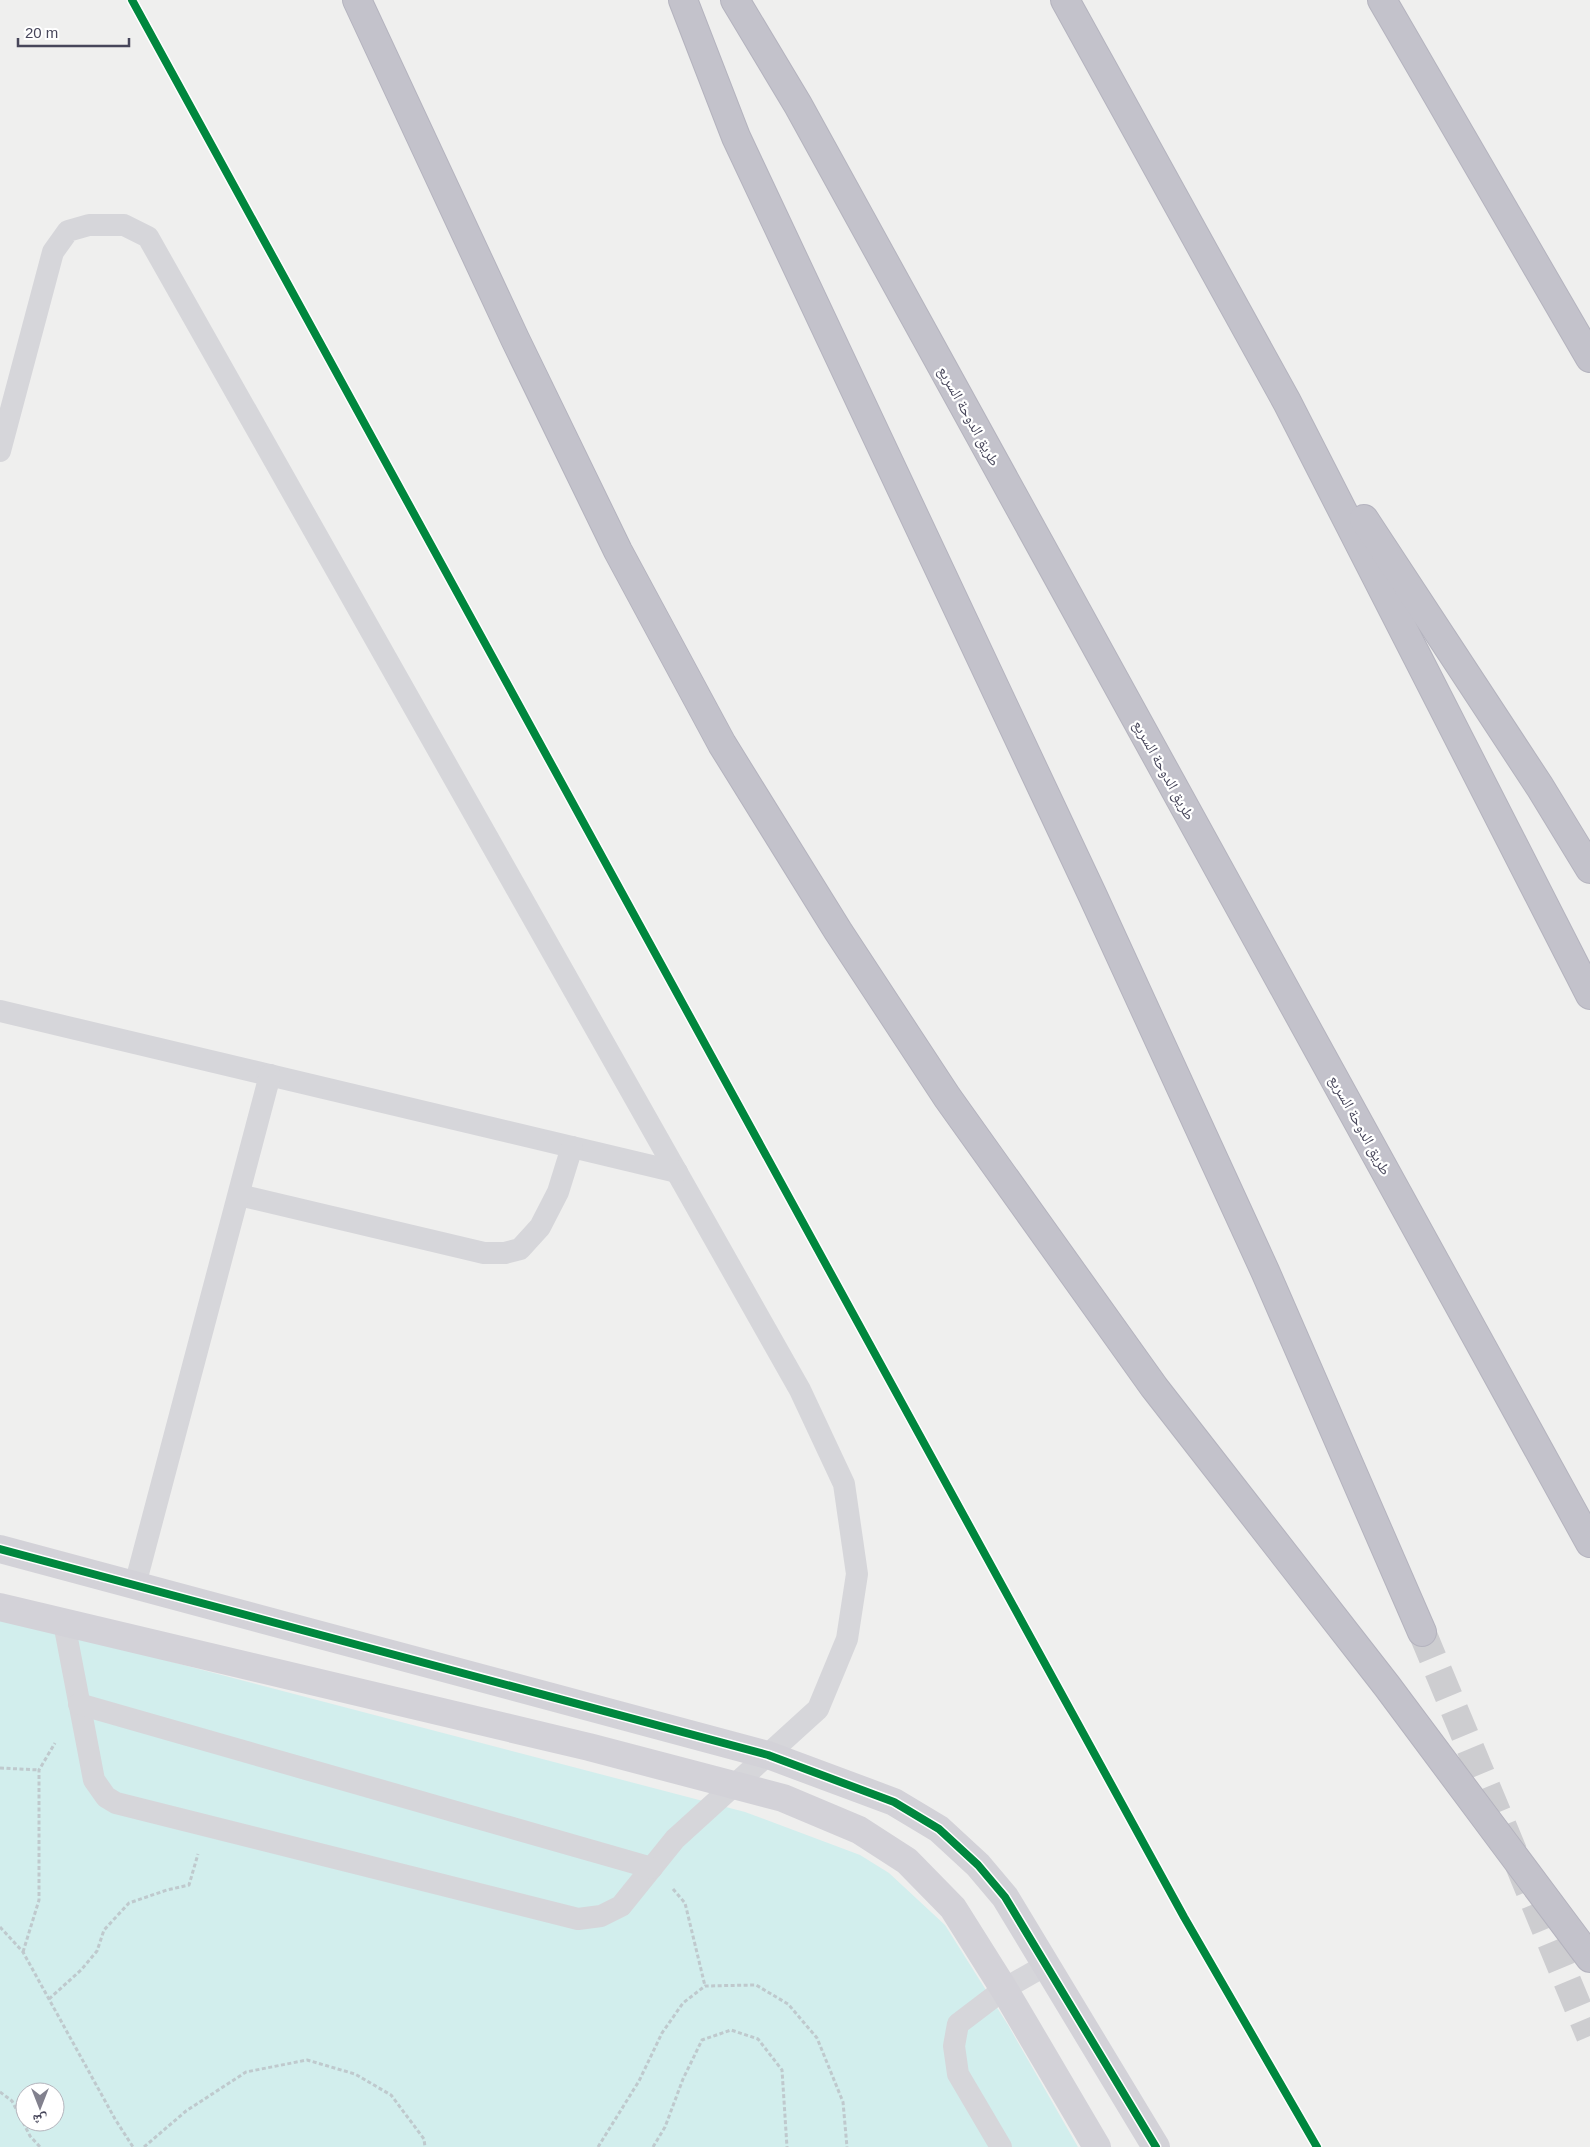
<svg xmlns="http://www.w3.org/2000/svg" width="1590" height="2147" viewBox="0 0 1590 2147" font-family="Helvetica,'Noto Naskh Arabic',sans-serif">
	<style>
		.green { fill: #d2eeed; fill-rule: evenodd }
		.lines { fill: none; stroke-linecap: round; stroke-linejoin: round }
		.highway-tunnel { stroke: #cdcdd0; stroke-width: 28; stroke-dasharray: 28 14; stroke-linecap: butt }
		.highway-casing { stroke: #b4b3be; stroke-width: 30 }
		.path { stroke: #bfc9cd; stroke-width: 3; stroke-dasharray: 4 2.5; stroke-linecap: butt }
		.lane { stroke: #d6d6da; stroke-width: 22 }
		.secondary { stroke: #d3d2d8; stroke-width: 28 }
		.highway { stroke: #c3c2cb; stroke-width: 28 }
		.cycleway-casing { stroke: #fff; stroke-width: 11 }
		.cycleway { stroke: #00873e; stroke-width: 8 }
		.labels { text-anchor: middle; stroke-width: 4.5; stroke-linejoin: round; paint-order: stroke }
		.street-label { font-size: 15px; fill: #47465a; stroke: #fff }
	</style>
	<rect width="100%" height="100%" fill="#efefee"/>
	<path class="green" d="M0,1617L745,1812L860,1855L889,1873L945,1925L1008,2025L1078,2147H0ZM25,2092H55V2122H25Z"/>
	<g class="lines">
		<polyline class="highway-tunnel" points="1422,1632 1590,2036"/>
		<g class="highway-casing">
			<g id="highway">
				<polyline points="357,0 515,339 618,551 722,744 838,931 947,1097 1154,1387 1387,1686 1590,1958"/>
				<polyline points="683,0 736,137 1092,894 1265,1271 1422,1632"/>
				<polyline points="735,0 798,105 1590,1543"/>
				<polyline points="1065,0 1287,402 1590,995"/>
				<polyline points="1382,0 1590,358"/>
				<polyline points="1364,519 1540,787 1590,869"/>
			</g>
		</g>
		<g class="path">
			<polyline points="0,1768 39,1770"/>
			<polyline points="673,1889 685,1903 705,1986"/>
			<polyline points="0,1927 23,1952 115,2119 133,2147"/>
			<polyline points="23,1952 39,1900 39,1770 55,1743"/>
			<polyline points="49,1999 81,1970 97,1951 104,1930 129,1903 167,1890 189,1885 198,1854"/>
			<polyline points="0,2092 12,2101 30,2136 40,2147"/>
			<polyline points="144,2147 186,2111 246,2072 307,2060 355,2074 391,2095 424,2139 425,2147"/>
			<polyline points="598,2147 639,2081 662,2033 683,2003 705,1986 756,1985 788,2004 817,2038 843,2102 847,2147"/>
			<polyline points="653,2147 665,2127 683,2079 702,2040 731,2030 758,2039 782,2070 787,2147"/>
		</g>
		<g class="lane">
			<polyline points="0,451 53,252 68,231 89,225 124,225 148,237 800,1390 844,1484 857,1574 847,1639 818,1709 675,1839 621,1906 601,1916 578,1919 116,1803 106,1797 94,1780 64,1623"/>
			<polyline points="0,1011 677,1172"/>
			<polyline points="239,1195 484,1253 505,1253 520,1249 540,1227 558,1192 572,1147"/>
			<polyline points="135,1585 270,1075"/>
			<polyline points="79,1704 652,1868"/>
			<polyline points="1001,2147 958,2074 954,2046 958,2024 1004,1989 1046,1965"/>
		</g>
		<g class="secondary">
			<polyline points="0,1549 768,1755 894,1802 939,1829 978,1865 1005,1897 1156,2147"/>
			<polyline points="0,1607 589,1747 783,1798 859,1830 907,1861 953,1908 1004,1989 1097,2147"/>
		</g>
		<use href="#highway" class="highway"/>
		<g class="cycleway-casing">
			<g id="cycleway">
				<polyline points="132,0 1184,1917 1317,2147"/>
				<polyline points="0,1549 768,1755 894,1802 939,1829 978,1865 1005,1897 1156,2147"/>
			</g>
		</g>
		<use href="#cycleway" class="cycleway"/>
	</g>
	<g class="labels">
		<g class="street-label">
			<text transform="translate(969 416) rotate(61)" y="5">طريق الدوحة السريع</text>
			<text transform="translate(1164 770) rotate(61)" y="5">طريق الدوحة السريع</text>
			<text transform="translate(1360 1125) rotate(61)" y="5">طريق الدوحة السريع</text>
		</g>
	</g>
	<g transform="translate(40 2107) rotate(180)"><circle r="24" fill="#ffffff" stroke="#b5b5bd"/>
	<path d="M0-4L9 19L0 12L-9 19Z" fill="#82818e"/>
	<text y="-8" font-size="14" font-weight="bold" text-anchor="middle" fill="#47465a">ش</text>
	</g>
	<path d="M18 38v8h111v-8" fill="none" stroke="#47465a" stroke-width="2.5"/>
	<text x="25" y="38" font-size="15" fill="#47465a" stroke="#ffffff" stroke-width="4" paint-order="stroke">20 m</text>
</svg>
